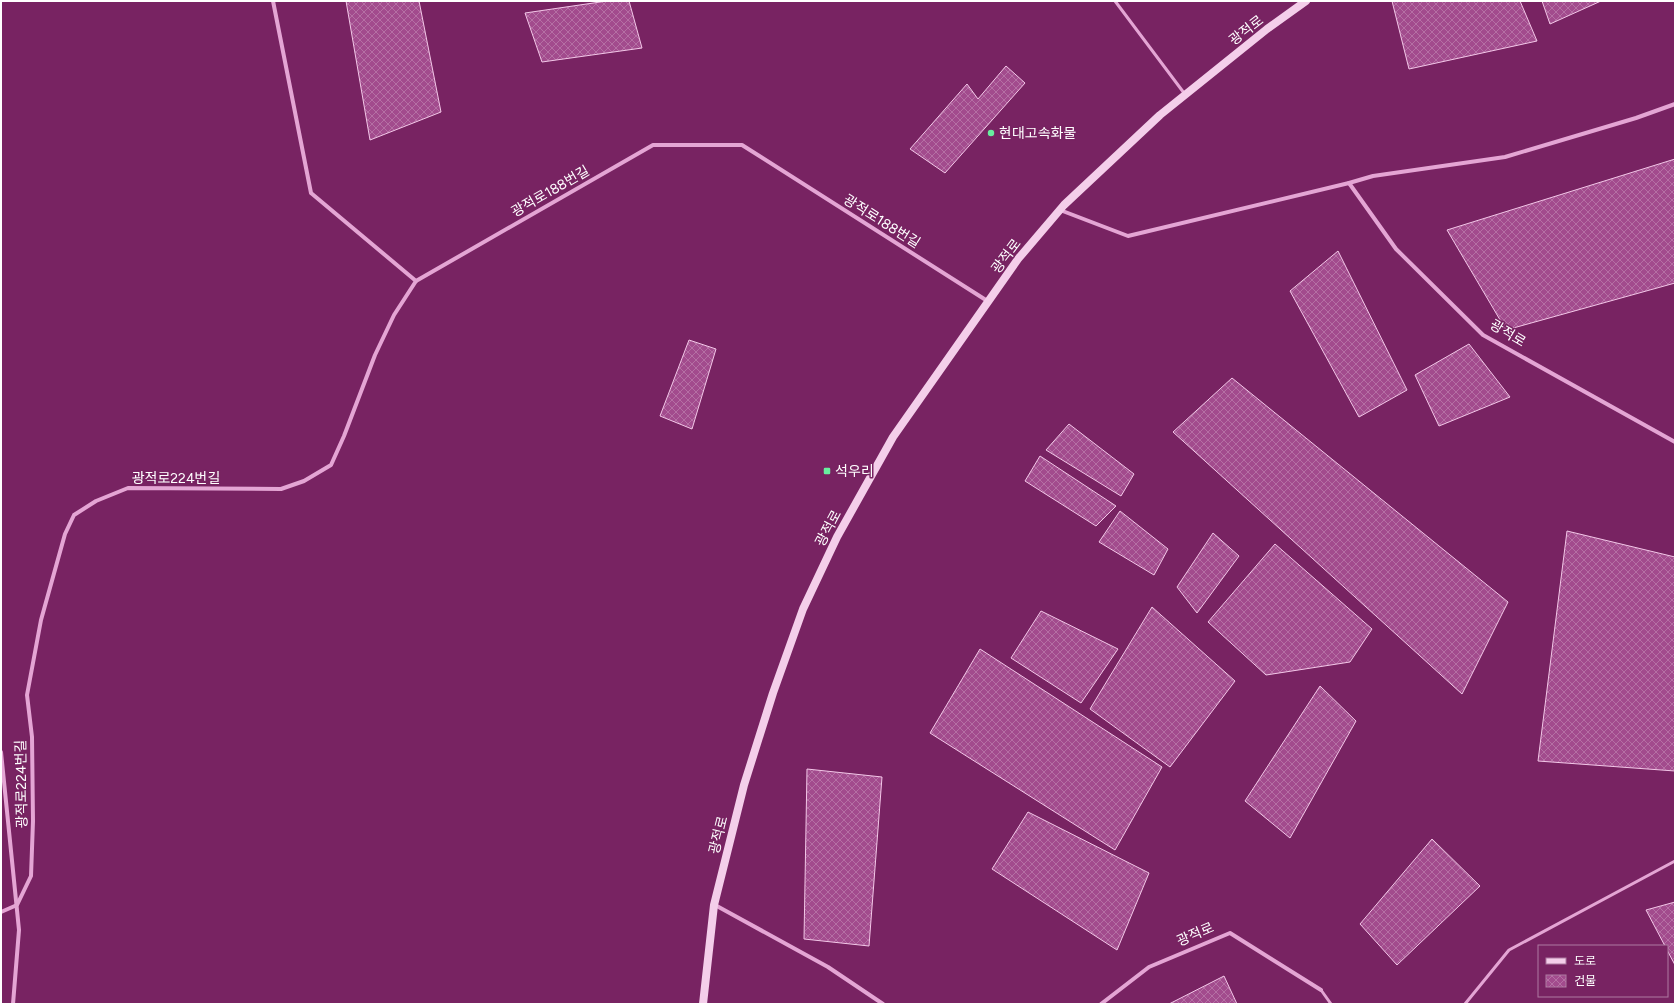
<svg xmlns="http://www.w3.org/2000/svg" width="1676" height="1005" viewBox="0 0 1676 1005" font-family="Figtree,'Noto Sans KR',sans-serif">
	<style>
		.building { fill: url(#building-cross-hatch); stroke: #f3c7e8 }
		.lines { fill: none; stroke-linecap: round; stroke-linejoin: round }
		.service { stroke: #e4a5d4; stroke-width: 3 }
		.minor { stroke: #e4a5d4; stroke-width: 4 }
		.secondary { stroke: #f4ceea; stroke-width: 8 }
		.poi-dot { fill: #68ee9f; stroke: #782362; stroke-width: 1.5 }
		.labels { text-anchor: middle; stroke-width: 3; stroke-linejoin: round; paint-order: stroke }
		.street-label { font-size: 14px; fill: #fff; stroke: #782362 }
		.poi-label { font-size: 14px; fill: #fff; stroke: #782362; text-anchor: start }
	</style>
	<defs>
		<pattern id="building-cross-hatch" width="8" height="8" patternUnits="userSpaceOnUse"><rect width="8" height="8" fill="#a24b8d"/><path d="M0 0l8 8M0 8l8-8" fill="none" stroke="#b56fa4"/></pattern>
	</defs>
	<rect width="100%" height="100%" fill="#782362"/>
	<g class="building">
		<polygon points="346,1 419,1 441,112 370,140"/>
		<polygon points="607,1 629,1 642,48 542,62 525,13"/>
		<polygon points="1392,1 1520,1 1537,41 1409,69"/>
		<polygon points="1542,1 1601,1 1550,24"/>
		<polygon points="1006,66 1025,83 945,173 910,149 967,84 978,99"/>
		<polygon points="1675,159 1675,283 1506,330 1447,230"/>
		<polygon points="1338,251 1407,390 1359,417 1290,291"/>
		<polygon points="689,340 716,349 692,429 660,416"/>
		<polygon points="1469,344 1510,397 1439,426 1415,375"/>
		<polygon points="1232,378 1508,602 1462,694 1173,432"/>
		<polygon points="1069,424 1134,474 1121,496 1046,450"/>
		<polygon points="1040,456 1116,506 1096,526 1025,481"/>
		<polygon points="1120,511 1168,549 1154,575 1099,542"/>
		<polygon points="1567,531 1675,557 1675,771 1538,761"/>
		<polygon points="1213,533 1239,556 1197,613 1177,587"/>
		<polygon points="1275,544 1372,629 1350,662 1266,675 1208,622"/>
		<polygon points="1152,607 1235,681 1170,767 1090,709"/>
		<polygon points="1041,611 1118,649 1081,703 1011,658"/>
		<polygon points="980,649 1162,767 1115,850 930,733"/>
		<polygon points="1320,686 1356,721 1290,838 1245,801"/>
		<polygon points="807,769 882,777 869,946 804,939"/>
		<polygon points="1028,812 1149,873 1117,950 992,869"/>
		<polygon points="1432,839 1480,886 1397,965 1360,924"/>
		<polygon points="1675,902 1675,965 1667,950 1667,946 1665,946 1646,910"/>
		<polygon points="1224,976 1237,1004 1169,1004"/>
	</g>
	<g class="lines">
		<g class="service">
			<polyline points="1115,1 1184,93"/>
			<polyline points="1321,990 1331,1004"/>
			<polyline points="1465,1004 1509,950 1675,861"/>
		</g>
		<g class="minor">
			<polyline points="273,1 311,193 416,281 653,145 742,145 989,302"/>
			<polyline points="1349,183 1396,249 1483,335 1675,442"/>
			<polyline points="1060,210 1128,236 1349,183 1373,176 1505,157 1636,118 1675,104"/>
			<polyline points="1,752 19,930 13,1004"/>
			<polyline points="715,905 828,967 883,1004"/>
			<polyline points="1,912 17,905 31,876 33,821 32,737 27,695 41,620 65,534 74,515 96,501 128,488 281,489 304,481 331,465 344,436 375,355 394,315 416,281"/>
			<polyline points="1101,1004 1149,967 1230,933 1321,990"/>
		</g>
		<polyline class="secondary" points="703,1004 714,905 744,785 773,693 803,609 837,537 893,437 1018,259 1064,205 1160,115 1267,29 1306,1"/>
	</g>
	<g class="poi-dot">
		<circle cx="991" cy="133" r="4"/>
		<rect x="823" y="467" width="8" height="8" rx="2"/>
	</g>
	<g class="labels">
		<g class="street-label">
			<text transform="translate(1246 30) rotate(-38)" y="5">광적로</text>
			<text transform="translate(550 191) rotate(-30)" y="5">광적로188번길</text>
			<text transform="translate(882 221) rotate(32)" y="5">광적로188번길</text>
			<text transform="translate(1006 256) rotate(-53)" y="5">광적로</text>
			<text transform="translate(1508 333) rotate(31)" y="5">광적로</text>
			<text x="176" y="483">광적로224번길</text>
			<text transform="translate(828 528) rotate(-62)" y="5">광적로</text>
			<text transform="translate(21 784) rotate(-91)" y="5">광적로224번길</text>
			<text transform="translate(718 835) rotate(-76)" y="5">광적로</text>
			<text transform="translate(1195 934) rotate(-23)" y="5">광적로</text>
		</g>
		<g class="poi-label">
			<text x="999" y="138">현대고속화물</text>
			<text x="835" y="476">석우리</text>
		</g>
	</g>
	<rect width="1676" height="1005" fill="none" stroke="#ffffff" stroke-width="4"/>
	<rect x="1538" y="945" width="130" height="52" fill="#782362" stroke="#ae7ba1"/>
	<rect x="1546" y="958" width="20" height="6" fill="#f4ceea" stroke="#ae7ba1"/>
	<text x="1574" y="965" font-size="12" fill="#ffffff">도로</text>
	<rect x="1546" y="975" width="20" height="12" fill="url(#building-cross-hatch)" stroke="#ae7ba1"/>
	<text x="1574" y="985" font-size="12" fill="#ffffff">건물</text>
</svg>
